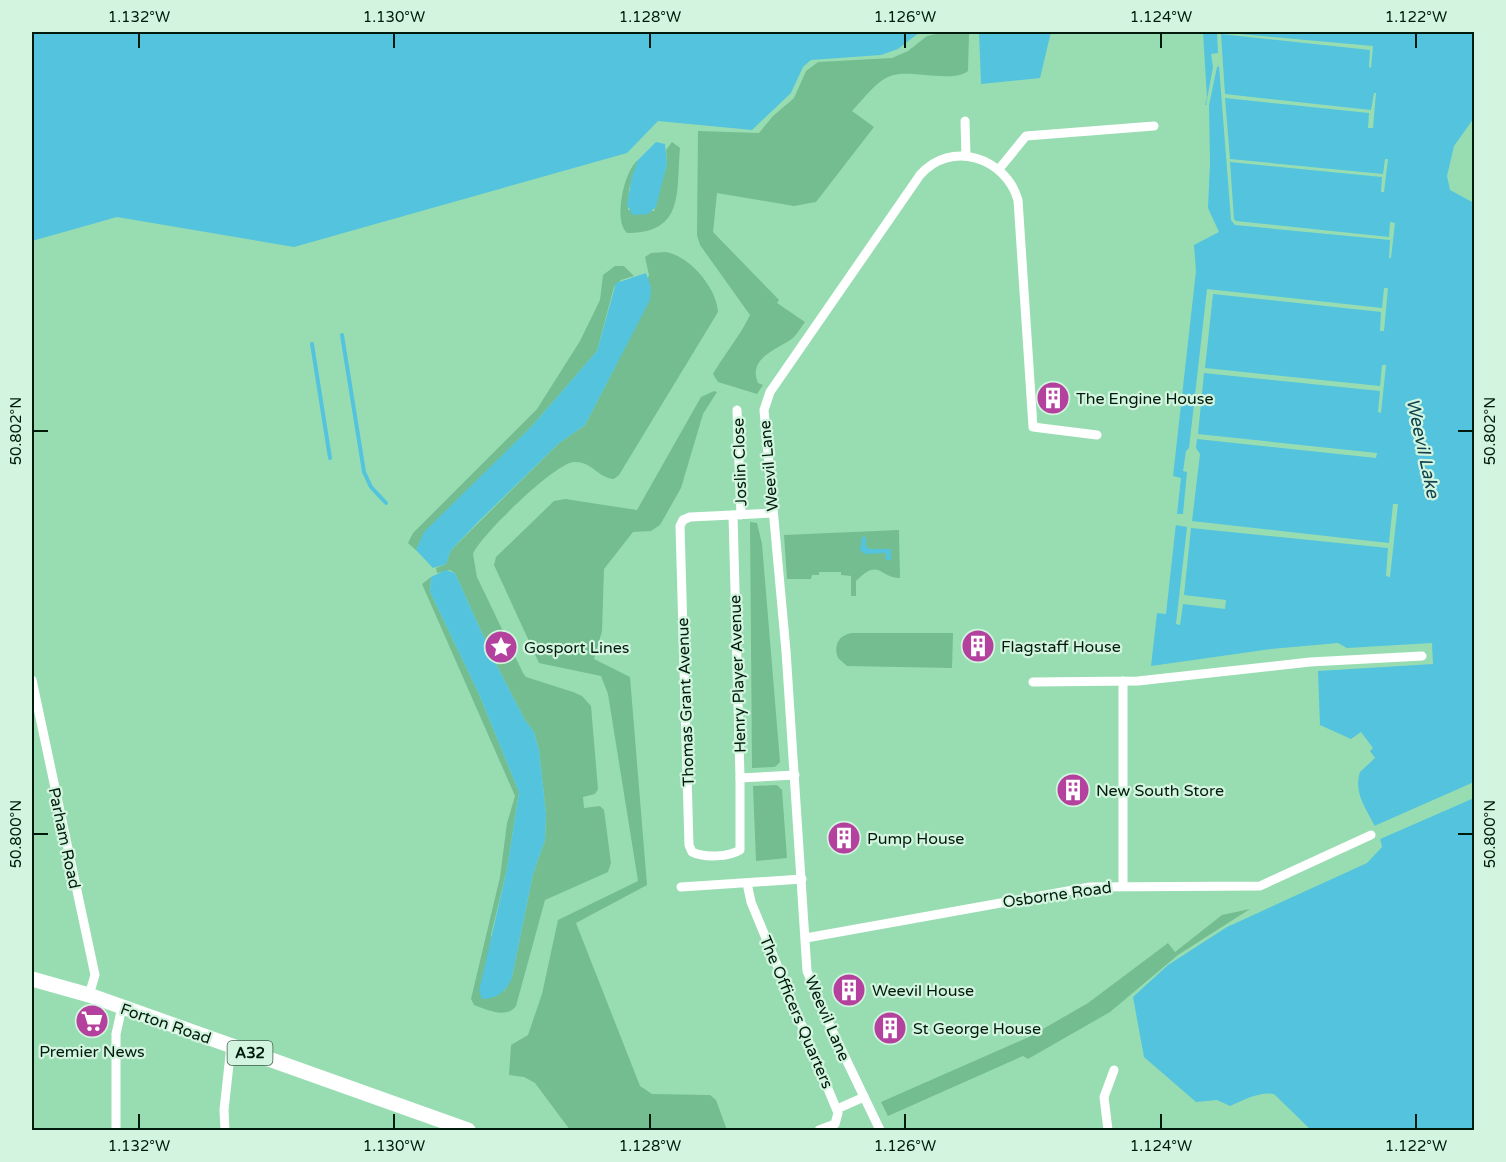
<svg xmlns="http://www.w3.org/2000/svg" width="1506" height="1162" viewBox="0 0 1506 1162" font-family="'Varela Round',sans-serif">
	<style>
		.green { fill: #74bd90 }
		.water { fill: #53c3de }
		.pier { fill: #98ddb2 }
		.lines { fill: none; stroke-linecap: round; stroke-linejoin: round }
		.stream { stroke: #53c3de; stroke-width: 4 }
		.street { stroke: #fff; stroke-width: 9 }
		.primary { stroke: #fff; stroke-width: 15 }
		.ticks { fill: none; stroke: #001b0c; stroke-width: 2 }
		.labels { text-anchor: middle; stroke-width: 4.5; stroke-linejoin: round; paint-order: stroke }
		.shield { fill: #d3f5df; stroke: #3f5c4b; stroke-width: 1.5 }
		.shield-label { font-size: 15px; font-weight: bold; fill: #001b0c }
		.poi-label { font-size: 16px; fill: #001b0c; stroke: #d3f5df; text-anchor: start }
		.street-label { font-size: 16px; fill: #001b0c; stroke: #d3f5df }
		.water-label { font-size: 18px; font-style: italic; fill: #0e414d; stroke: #d3f5df }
		.neatline { fill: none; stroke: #001b0c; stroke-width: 2 }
		.ticks-label { font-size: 15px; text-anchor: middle; fill: #001b0c }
	</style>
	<rect width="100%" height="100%" fill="#98ddb2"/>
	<g class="green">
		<path d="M946,32L969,34L968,71C953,83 913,70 894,75C878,78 863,100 852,111L874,127L816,202L794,206L717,193L713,232L779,300L777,303L805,322C801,327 798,333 793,338C779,349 747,357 758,383L763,385L757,394L718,382L713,374C725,353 740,336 750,315L700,245L697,235L698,131L759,133L773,116L794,98L806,71L818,62L892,58L908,51L927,36Z"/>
		<path d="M672,142L680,148C676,192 685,233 627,233C613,221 624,170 638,160L629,189L628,210L654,211L667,164L666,150Z"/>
		<path d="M665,252C689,255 717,288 718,312L619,475L614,479C598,478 592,461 574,462C555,463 480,536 473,554L477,577L523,673L526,677L573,692L582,696L591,706L598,789L595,794L583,797L584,808L600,806L604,810L611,863L608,872L545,900L516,1006C507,1019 487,1010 474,1005L471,999L500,877L507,823L515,796L422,584L431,577L430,592L479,694L519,792L507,869L491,935L504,991L512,977L533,874L545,840L546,814L539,750L534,732L525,720L495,662L455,573L450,570L437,573L436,568L446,564L451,550L558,444L585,425L617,363L649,275L645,257L651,253Z"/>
		<polygon points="615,266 624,266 634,276 621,280 614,287 597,351 532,426 423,536 416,550 419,553 408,543 413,533 537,409 580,341 600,300 603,275"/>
		<polygon points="714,391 717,392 703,414 681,488 660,525 651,531 633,532 604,569 602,631 594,659 630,677 647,885 576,923 640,1086 652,1094 710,1095 716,1100 727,1130 570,1130 535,1083 524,1077 509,1075 511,1045 528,1035 542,994 558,920 638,881 608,694 601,676 539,663 494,565 496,557 554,501 565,499 637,510 701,397"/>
		<polygon points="750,522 757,523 762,544 780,762 775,767 752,768"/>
		<path d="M899,530L900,578C879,578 880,557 856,581V596H851V576L841,575V572H819V575H812L811,579H787L784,535Z"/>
		<path d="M852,633H953L952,668L847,666L838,658C833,645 839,635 852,633Z"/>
		<polygon points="777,785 782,790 787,858 756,861 753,786"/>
		<polygon points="1250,909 1178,955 1110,1012 1028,1059 1023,1056 888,1116 881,1102 1029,1037 1088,1003 1168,943 1175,952 1222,915"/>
	</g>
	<g class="water">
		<polygon points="32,32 920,32 898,49 881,55 811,60 803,67 791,93 752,130 658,121 627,153 294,247 117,217 32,241"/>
		<polygon points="979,32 1051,32 1040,78 981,84"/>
		<path d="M1203,32H1474V118L1454,146L1447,176L1450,190L1474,203V1130H1311L1274,1094C1261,1091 1243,1100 1230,1106L1217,1100L1196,1102L1144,1057L1133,997L1168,965L1227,927L1367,863L1382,847C1378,819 1351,801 1360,772L1375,758L1370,751L1373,748L1361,732L1351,739L1320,725L1318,671L1433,664L1432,643L1347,648L1338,643L1271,649L1151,666L1157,613L1166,614L1181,478L1173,476L1196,271L1194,245L1219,232L1208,208L1210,163L1209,105H1205L1207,98Z"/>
		<polygon points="656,142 665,144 667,164 656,207 648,214 633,215 627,205 632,176 638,160"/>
		<polygon points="646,273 651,287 650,300 585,425 558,444 478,522 451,550 446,564 433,568 416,550 424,532 532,426 597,351 616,283"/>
		<polygon points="862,537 866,537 866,546 869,549 891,549 891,560 886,560 886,553 865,554 860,550"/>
		<path d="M446,570L455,573L495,662L525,720L534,732L539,750L546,814L545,840L533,874L512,977C507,991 497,999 482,999L479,991L507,869L519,792L479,694L430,592L431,577Z"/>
	</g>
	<g class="pier">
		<polygon points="1217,32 1373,46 1371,68 1369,67 1370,50 1221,34 1225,94 1371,110 1374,93 1376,93 1373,128 1368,128 1369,113 1225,98 1230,159 1383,174 1385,159 1388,159 1384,192 1381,192 1382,177 1230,162 1234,219 1236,221 1389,237 1390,222 1395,223 1391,258 1389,258 1390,240 1235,225 1231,220 1219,66 1217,67 1209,105 1206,105 1213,67 1211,54 1218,53"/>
		<polygon points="1384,288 1388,288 1384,331 1380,331 1381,312 1213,294 1205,368 1380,386 1382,365 1386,365 1381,413 1378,412 1380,391 1204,373 1198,434 1377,453 1376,458 1197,439 1196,448 1200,454 1192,521 1389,543 1393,504 1398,504 1390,577 1386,576 1388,548 1191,528 1184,595 1226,600 1225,609 1183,604 1180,625 1176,624 1187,527 1175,525 1177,514 1183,514 1187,472 1183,471 1186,451 1189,448 1207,289 1382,308"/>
		<polygon points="1474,782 1474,798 1378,840 1372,827"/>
	</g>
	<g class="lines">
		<g class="stream">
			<polyline points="342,335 364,472 371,487 386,503"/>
			<polyline points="312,344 330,458"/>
		</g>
		<g class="street">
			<polyline points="965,121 966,156"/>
			<polyline points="999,169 1026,136 1154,126"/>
			<polyline points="737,410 741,515"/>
			<polyline points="733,515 740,778 795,775"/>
			<polyline points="32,680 95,975 89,995"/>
			<polyline points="1123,681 1123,885"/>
			<polyline points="1033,682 1138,681 1310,662 1422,656"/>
			<path d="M740,778V850C729,857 704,858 692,852L689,845L680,526L683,520L690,517L773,513"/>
			<polyline points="747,883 751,902 838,1113 835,1124 819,1130"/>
			<polyline points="681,887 802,879"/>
			<polyline points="806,938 1090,887 1260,886 1371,835"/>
			<polyline points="837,1109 864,1097"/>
			<polyline points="116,1130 116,1034 122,1007"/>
			<polyline points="225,1130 224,1110 231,1046"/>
			<path d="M880,1130L831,1028L807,971L786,651L764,410L770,392L920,175C951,139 1006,158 1018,200L1033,427L1097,435"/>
			<polyline points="1108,1130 1104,1097 1114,1070"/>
		</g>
		<polyline class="primary" points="32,979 89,995 468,1130"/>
	</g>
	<path class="ticks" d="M139,33V48M394,33V48M650,33V48M905,33V48M1161,33V48M1416,33V48M33,431H48M1458,431H1473M33,834H48M1458,834H1473M139,1114V1129M394,1114V1129M650,1114V1129M905,1114V1129M1161,1114V1129M1416,1114V1129"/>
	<defs>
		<g id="building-disc" transform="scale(1.725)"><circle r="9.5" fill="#b3419d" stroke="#d3f5df"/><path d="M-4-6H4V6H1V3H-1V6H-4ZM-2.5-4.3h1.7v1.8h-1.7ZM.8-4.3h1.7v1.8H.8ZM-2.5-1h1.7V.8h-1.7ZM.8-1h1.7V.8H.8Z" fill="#fff"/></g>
		<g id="sight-disc" transform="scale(1.725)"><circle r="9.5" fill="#b3419d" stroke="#d3f5df"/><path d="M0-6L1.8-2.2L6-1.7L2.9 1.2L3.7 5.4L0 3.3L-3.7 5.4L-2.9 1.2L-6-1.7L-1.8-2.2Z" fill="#fff"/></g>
		<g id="supermarket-disc" transform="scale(1.725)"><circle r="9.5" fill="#b3419d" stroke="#d3f5df"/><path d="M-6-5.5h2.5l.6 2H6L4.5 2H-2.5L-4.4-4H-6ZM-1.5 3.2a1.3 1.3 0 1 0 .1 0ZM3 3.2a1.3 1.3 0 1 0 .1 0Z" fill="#fff"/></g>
	</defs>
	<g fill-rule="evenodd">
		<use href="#building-disc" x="1053" y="398"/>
		<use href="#building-disc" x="978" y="646"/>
		<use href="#sight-disc" x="501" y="647"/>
		<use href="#building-disc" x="1073" y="790"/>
		<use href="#building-disc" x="844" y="838"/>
		<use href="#building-disc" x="849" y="990"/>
		<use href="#supermarket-disc" x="92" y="1021"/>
		<use href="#building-disc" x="890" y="1028"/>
	</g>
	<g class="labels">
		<rect class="shield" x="227.5" y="1041" width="45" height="24" rx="4.5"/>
		<g class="shield-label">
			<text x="250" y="1058">A32</text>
		</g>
		<g class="poi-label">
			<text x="1076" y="404">The Engine House</text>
			<text x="1001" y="652">Flagstaff House</text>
			<text x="524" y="653">Gosport Lines</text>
			<text x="1096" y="796">New South Store</text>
			<text x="867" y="844">Pump House</text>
			<text x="872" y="996">Weevil House</text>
			<text x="913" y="1034">St George House</text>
			<text x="92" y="1057" text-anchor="middle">Premier News</text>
		</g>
		<g class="street-label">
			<text transform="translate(739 462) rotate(-92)" y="6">Joslin Close</text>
			<text transform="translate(768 466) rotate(-95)" y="6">Weevil Lane</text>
			<text transform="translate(737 674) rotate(-92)" y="6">Henry Player Avenue</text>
			<text transform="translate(685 702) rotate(-92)" y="6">Thomas Grant Avenue</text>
			<text transform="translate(65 838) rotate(78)" y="6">Parham Road</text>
			<text transform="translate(1057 894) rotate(-8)" y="6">Osborne Road</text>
			<text transform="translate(797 1012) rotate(67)" y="6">The Officers Quarters</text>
			<text transform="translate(828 1018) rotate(67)" y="6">Weevil Lane</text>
			<text transform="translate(166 1023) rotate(19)" y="6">Forton Road</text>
		</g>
		<g class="water-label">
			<text transform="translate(1423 448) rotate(78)" y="6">Weevil Lake</text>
		</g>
	</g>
	<rect width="1506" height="1162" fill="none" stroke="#d3f5df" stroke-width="66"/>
	<rect x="33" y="33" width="1440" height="1096" class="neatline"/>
	<g class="ticks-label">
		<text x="139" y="22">1.132°W</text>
		<text x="394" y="22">1.130°W</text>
		<text x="650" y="22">1.128°W</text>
		<text x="905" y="22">1.126°W</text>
		<text x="1161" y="22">1.124°W</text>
		<text x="1416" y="22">1.122°W</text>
		<text transform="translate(16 431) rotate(-90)" y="5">50.802°N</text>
		<text transform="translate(1490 431) rotate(-90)" y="5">50.802°N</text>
		<text transform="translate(16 834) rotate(-90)" y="5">50.800°N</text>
		<text transform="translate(1490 834) rotate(-90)" y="5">50.800°N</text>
		<text x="139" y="1151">1.132°W</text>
		<text x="394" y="1151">1.130°W</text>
		<text x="650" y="1151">1.128°W</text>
		<text x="905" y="1151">1.126°W</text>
		<text x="1161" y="1151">1.124°W</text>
		<text x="1416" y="1151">1.122°W</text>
	</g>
</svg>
